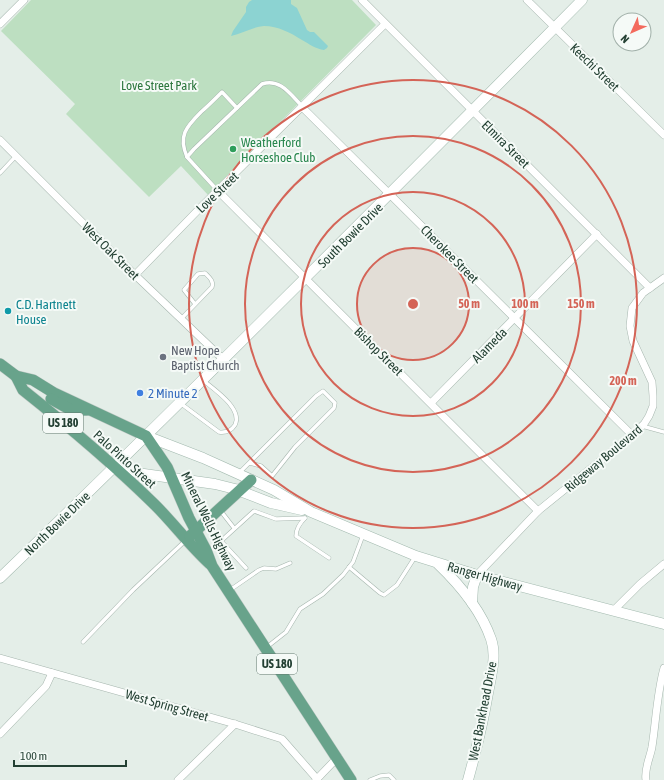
<svg xmlns="http://www.w3.org/2000/svg" width="664" height="780" viewBox="0 0 664 780" font-family="'Asap Condensed',sans-serif">
	<style>
		.green { fill: #bddfc1 }
		.water { fill: #8cd3d2 }
		.lines { fill: none; stroke-linecap: round; stroke-linejoin: round }
		.lane-casing { stroke: #a6b6ae; stroke-width: 4.5 }
		.street-casing { stroke: #a6b6ae; stroke-width: 8 }
		.secondary-casing { stroke: #a2b9ae; stroke-width: 11 }
		.primary-casing { stroke: #c1cac6; stroke-width: 12 }
		.lane { stroke: #fff; stroke-width: 3.5 }
		.street { stroke: #fff; stroke-width: 7 }
		.secondary { stroke: #fff; stroke-width: 10 }
		.primary { stroke: #68a38b; stroke-width: 11 }
		.ring { fill: none; stroke: #d46457; stroke-width: 2 }
		.leisure-dot { fill: #2e9e5b; stroke: #f5faf7; stroke-width: 1.5 }
		.culture-dot { fill: #0f9aa8; stroke: #f5faf7; stroke-width: 1.5 }
		.worship-dot { fill: #6b7280; stroke: #f5faf7; stroke-width: 1.5 }
		.shop-dot { fill: #3f7fe0; stroke: #f5faf7; stroke-width: 1.5 }
		.labels { text-anchor: middle; stroke-width: 4; stroke-linejoin: round; paint-order: stroke }
		.shield { fill: #f5faf7; stroke: #62786e; stroke-width: 1 }
		.shield-label { font-size: 12px; font-weight: bold; fill: #234033 }
		.street-label { font-size: 13px; fill: #234033; stroke: #f5faf7 }
		.park-label { font-size: 13px; fill: #2d773e; stroke: #f5faf7 }
		.leisure-label { font-size: 13px; fill: #27864d; stroke: #f5faf7; text-anchor: start }
		.culture-label { font-size: 13px; fill: #0d838f; stroke: #f5faf7; text-anchor: start }
		.worship-label { font-size: 13px; fill: #5b616d; stroke: #f5faf7; text-anchor: start }
		.shop-label { font-size: 13px; fill: #366cbe; stroke: #f5faf7; text-anchor: start }
		.centre { fill: #d46457; stroke: #f5faf7; stroke-width: 2 }
		.ring-label { font-size: 12px; text-anchor: middle; font-weight: bold; fill: #d46457; stroke: #f5faf7; stroke-width: 4; stroke-linejoin: round; paint-order: stroke }
	</style>
	<rect width="100%" height="100%" fill="#e4eee8"/>
	<polygon class="green" points="31,0 352,0 376,25 208,195 181,166 149,197 66,114 75,104 1,31"/>
	<path class="water" d="M252,0H291V4L297,8L307,30L310,32H314L328,46L327,48L324,50C316,49 309,44 302,40C291,33 278,26 264,26C252,27 242,34 231,36L233,31L246,12V7L249,2Z"/>
	<g class="lines">
		<g class="lane-casing">
			<g id="lane">
				<path d="M187,157C178,136 186,127 201,112C208,106 215,99 222,92L237,108"/>
				<polyline points="0,173 16,156"/>
				<path d="M218,191L187,157L194,149L262,84C280,78 290,94 302,106"/>
				<path d="M181,319L212,287C214,281 209,277 205,273L198,274L184,290L195,304"/>
				<path d="M180,403L219,432C226,433 231,431 235,425C243,409 215,390 204,381"/>
				<polyline points="642,426 664,432"/>
				<polyline points="240,472 316,396 323,391 335,403 334,408 295,447 272,476 261,466 250,463"/>
				<polyline points="220,510 234,528"/>
				<path d="M305,518C300,523 296,529 296,536L329,558"/>
				<polyline points="349,567 380,593 384,595 397,585 415,557"/>
				<polyline points="246,568 221,541 254,511 276,519 305,518"/>
				<polyline points="230,590 259,570 264,568 276,569 290,563"/>
				<polyline points="83,642 133,590 185,541"/>
				<polyline points="267,647 286,632 300,609 323,594 343,575 353,562 363,535"/>
				<polyline points="370,780 380,776 389,775 394,780"/>
			</g>
		</g>
		<g class="street-casing">
			<g id="street">
				<polyline points="362,0 650,288"/>
				<polyline points="527,0 664,135"/>
				<polyline points="0,24 24,0"/>
				<polyline points="302,107 632,435"/>
				<polyline points="0,140 135,275 224,360"/>
				<polyline points="218,191 538,511"/>
				<polyline points="135,275 201,207 385,24"/>
				<polyline points="431,403 597,234"/>
				<polyline points="477,575 538,511 632,435 644,424 649,416 653,406 653,396 652,382 633,341 630,326 632,308 643,293 664,278"/>
				<polyline points="613,611 640,584 664,564"/>
				<polyline points="0,658 235,724 282,739 317,779"/>
				<polyline points="0,734 46,686 52,673"/>
				<polyline points="178,780 235,724"/>
				<polyline points="316,780 338,757"/>
				<path d="M646,780C644,769 650,758 652,747C656,721 657,693 664,668"/>
			</g>
		</g>
		<g class="secondary-casing">
			<g id="secondary">
				<polyline points="146,436 203,458 274,490 311,512 416,556 477,575 664,624"/>
				<polyline points="115,467 144,474 215,484 235,489 271,503 302,510"/>
				<path d="M438,564C460,585 481,610 491,639C497,656 491,676 488,693C483,723 476,751 468,780"/>
				<path d="M0,578C197,388 390,194 582,0"/>
				<polyline points="472,603 473,587 477,575"/>
			</g>
		</g>
		<g class="primary-casing">
			<g id="primary">
				<polyline points="0,364 16,376 33,380 54,393 146,436 167,467 189,518 206,550 212,566 351,780"/>
				<path d="M16,376L23,390C67,425 111,462 152,502C172,521 189,545 210,564"/>
				<polyline points="51,399 71,410 87,410"/>
				<polyline points="190,536 251,480"/>
			</g>
		</g>
		<use href="#lane" class="lane"/>
		<use href="#street" class="street"/>
		<use href="#secondary" class="secondary"/>
		<use href="#primary" class="primary"/>
	</g>
	<circle cx="413" cy="304" r="56" fill="#d46457" fill-opacity=".12"/>
	<g class="ring">
		<circle cx="413" cy="304" r="56"/>
		<circle cx="413" cy="304" r="112"/>
		<circle cx="413" cy="304" r="168"/>
		<circle cx="413" cy="304" r="224"/>
	</g>
	<circle class="leisure-dot" cx="233" cy="149" r="4"/>
	<circle class="culture-dot" cx="8" cy="311" r="4"/>
	<circle class="worship-dot" cx="163" cy="357" r="4"/>
	<circle class="shop-dot" cx="140" cy="393" r="4"/>
	<g class="labels">
		<g class="shield">
			<rect x="43" y="413" width="40" height="20" rx="3"/>
			<rect x="257" y="654" width="40" height="20" rx="3"/>
		</g>
		<g class="shield-label">
			<text x="63" y="427">US 180</text>
			<text x="277" y="668">US 180</text>
		</g>
		<g class="street-label">
			<text transform="translate(595 67) rotate(44)" y="5">Keechi Street</text>
			<text transform="translate(506 144) rotate(45)" y="5">Elmira Street</text>
			<text transform="translate(217 192) rotate(-44)" y="5">Love Street</text>
			<text transform="translate(350 235) rotate(-45)" y="5">South Bowie Drive</text>
			<text transform="translate(111 251) rotate(45)" y="5">West Oak Street</text>
			<text transform="translate(450 254) rotate(45)" y="5">Cherokee Street</text>
			<text transform="translate(489 345) rotate(-45)" y="5">Alameda</text>
			<text transform="translate(379 351) rotate(45)" y="5">Bishop Street</text>
			<text transform="translate(603 458) rotate(-40)" y="5">Ridgeway Boulevard</text>
			<text transform="translate(125 459) rotate(42)" y="5">Palo Pinto Street</text>
			<text transform="translate(209 521) rotate(64)" y="5">Mineral Wells Highway</text>
			<text transform="translate(57 523) rotate(-44)" y="5">North Bowie Drive</text>
			<text transform="translate(485 576) rotate(16)" y="5">Ranger Highway</text>
			<text transform="translate(167 705) rotate(16)" y="5">West Spring Street</text>
			<text transform="translate(482 711) rotate(-79)" y="5">West Bankhead Drive</text>
		</g>
		<g class="park-label">
			<text x="159" y="90">Love Street Park</text>
		</g>
		<g class="leisure-label">
			<text x="241" y="147">Weatherford<tspan x="241" dy="15">Horseshoe Club</tspan></text>
		</g>
		<g class="culture-label">
			<text x="16" y="309">C.D. Hartnett<tspan x="16" dy="15">House</tspan></text>
		</g>
		<g class="worship-label">
			<text x="171" y="355">New Hope<tspan x="171" dy="15">Baptist Church</tspan></text>
		</g>
		<g class="shop-label">
			<text x="148" y="398">2 Minute 2</text>
		</g>
	</g>
	<circle cx="413" cy="304" r="6" class="centre"/>
	<g class="ring-label">
		<text x="469" y="308">50 m</text>
		<text x="525" y="308">100 m</text>
		<text x="581" y="308">150 m</text>
		<text x="623" y="385">200 m</text>
	</g>
	<g transform="translate(632 32) rotate(225)"><circle r="19" fill="#f5faf7" stroke="#a1b0a9"/>
	<path d="M0-3L7 15L0 10L-7 15Z" fill="#f36a5d"/>
	<text y="-6" font-size="11" font-weight="bold" text-anchor="middle" fill="#234033">N</text>
	</g>
	<path d="M14 760v6h112v-6" fill="none" stroke="#234033" stroke-width="2"/>
	<text x="20" y="760" font-size="12" fill="#234033" stroke="#f5faf7" stroke-width="3" paint-order="stroke">100 m</text>
</svg>
